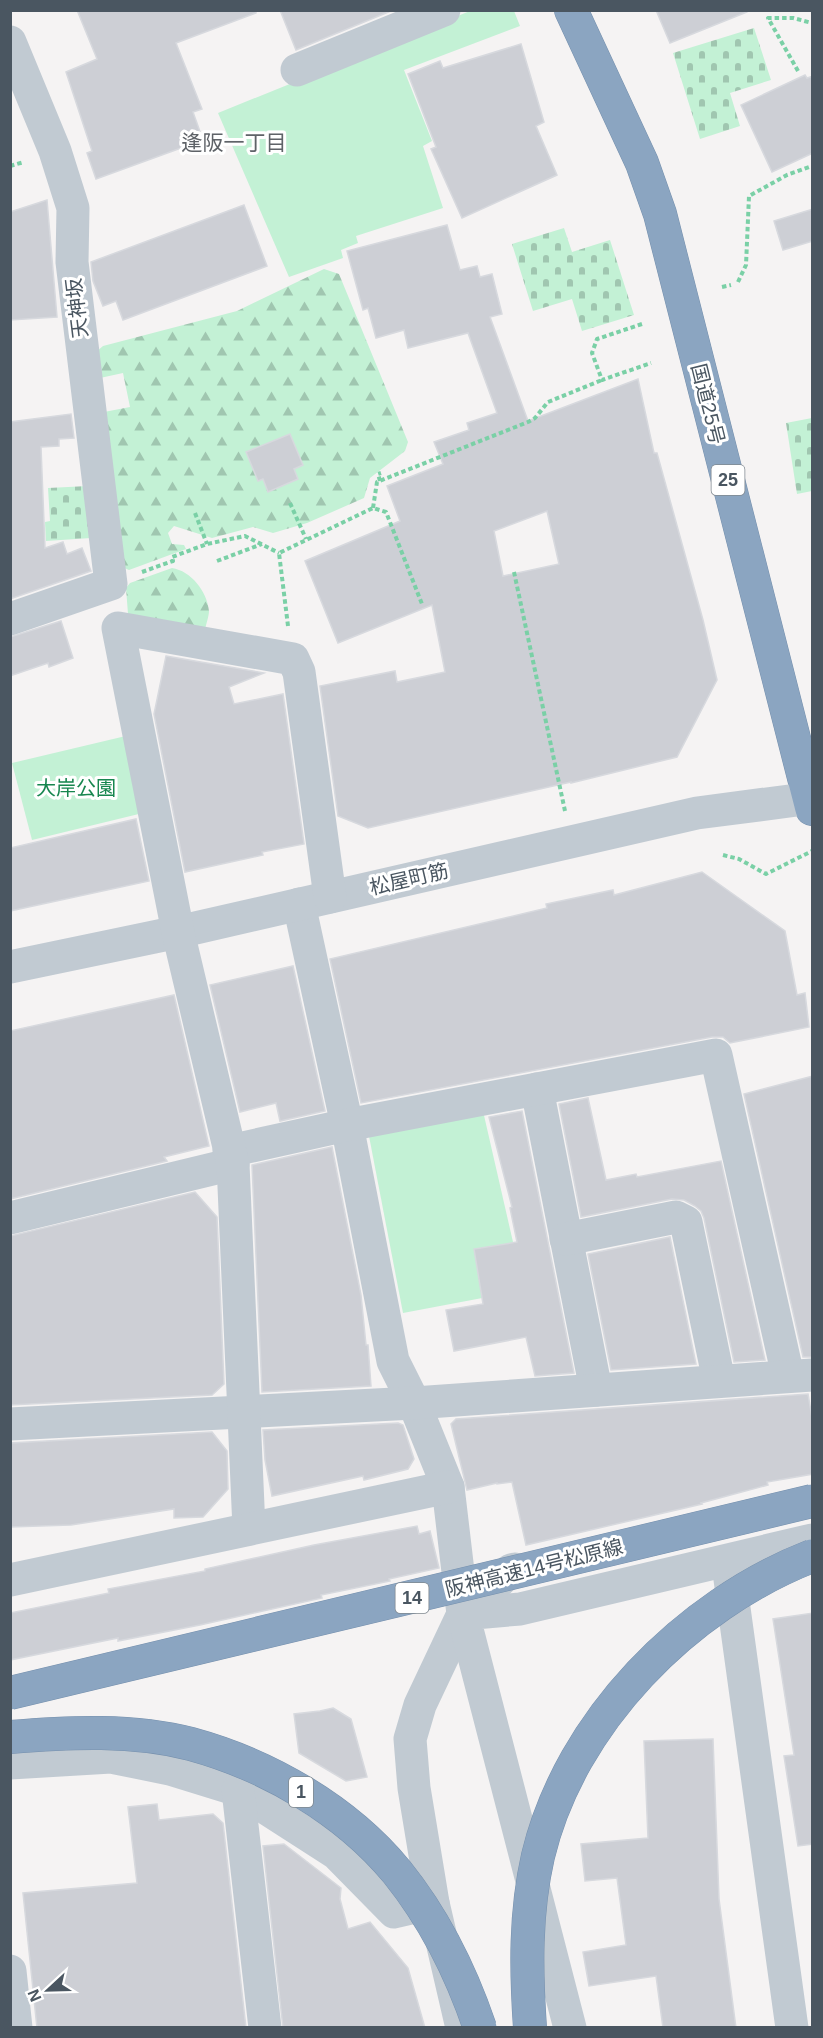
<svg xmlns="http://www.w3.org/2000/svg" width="823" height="2038" viewBox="0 0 823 2038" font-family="Arial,'Noto Sans JP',sans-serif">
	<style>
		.green { fill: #c3f1d5 }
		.forest { fill: url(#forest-firs) }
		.cemetery { fill: url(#cemetery-stones) }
		.building { fill: #cdcfd5; stroke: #d7d9de; stroke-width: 1.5; fill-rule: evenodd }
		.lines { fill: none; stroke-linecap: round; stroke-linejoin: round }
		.highway-casing { stroke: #7690ad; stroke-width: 34 }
		.path { stroke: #7ad0a6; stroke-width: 4; stroke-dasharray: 4.5 3; stroke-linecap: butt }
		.minor { stroke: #c1cad2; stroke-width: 33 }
		.highway { stroke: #8ba5c1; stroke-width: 33 }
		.highway-bridge-casing { stroke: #7690ad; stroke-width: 34; stroke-linecap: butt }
		.highway-bridge { stroke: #8ba5c1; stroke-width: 33 }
		.labels { text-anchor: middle; stroke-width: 6; stroke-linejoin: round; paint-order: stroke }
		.shield { fill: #fff; stroke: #808990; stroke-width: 1.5 }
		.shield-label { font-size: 18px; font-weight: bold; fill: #4a5661 }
		.street-label { font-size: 20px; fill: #4a5661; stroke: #fff }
		.park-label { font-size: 20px; fill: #17864f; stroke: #fff }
		.neighbourhood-label { font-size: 21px; fill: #5f6368; stroke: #fff }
	</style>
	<defs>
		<pattern id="forest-firs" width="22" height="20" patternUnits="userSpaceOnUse" patternTransform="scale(1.5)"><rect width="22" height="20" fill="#c3f1d5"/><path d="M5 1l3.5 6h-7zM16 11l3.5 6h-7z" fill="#a0c6b0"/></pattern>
		<pattern id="cemetery-stones" width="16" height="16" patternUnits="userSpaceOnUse" patternTransform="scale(1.5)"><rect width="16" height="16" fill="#c3f1d5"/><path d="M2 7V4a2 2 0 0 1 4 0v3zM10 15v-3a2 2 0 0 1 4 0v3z" fill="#a0c6b0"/></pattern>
	</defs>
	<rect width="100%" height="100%" fill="#f5f3f3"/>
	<g class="green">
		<polygon points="470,11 514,11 520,26 404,70 432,141 423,146 443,208 356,236 358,243 341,250 343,258 289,277 218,113"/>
		<polygon points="130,735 147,812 32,840 12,763"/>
		<polygon points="483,1111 524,1290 403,1313 369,1136"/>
	</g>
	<g class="forest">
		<polygon points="324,269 339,274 408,442 405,451 370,478 364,498 307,523 273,533 253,527 212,538 174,526 168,533 172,544 184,545 186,549 129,570 122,567 104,412 130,407 123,373 100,378 96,352 103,346 237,311"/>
		<path d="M172,568C191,571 207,591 209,611C209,616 206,624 205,630L128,614L126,588L130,583Z"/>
	</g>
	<g class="cemetery">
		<polygon points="754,28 771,80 730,93 740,126 700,139 673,53"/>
		<polygon points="564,228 572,252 610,240 634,315 582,331 572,299 533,311 512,244"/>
		<polygon points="812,418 812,491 797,494 786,423"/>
		<polygon points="88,486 91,538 46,541 45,522 50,521 48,488"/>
	</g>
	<g class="building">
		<polygon points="77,10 256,10 256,13 176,43 202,109 193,112 203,140 96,179 87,153 92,151 66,72 97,59"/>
		<polygon points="280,10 391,10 391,11 296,50"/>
		<polygon points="656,10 747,10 747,12 670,43"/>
		<polygon points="521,44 544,122 536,126 557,175 462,218 431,149 436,147 408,74 440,61 443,68"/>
		<polygon points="805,75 807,78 813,76 813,153 772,172 741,105"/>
		<polygon points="47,200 57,317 10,320 10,212"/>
		<polygon points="244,205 267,266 123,320 116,301 103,306 93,281 91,262"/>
		<polygon points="813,209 813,241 783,250 774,221"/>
		<path d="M447,225L460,270L477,266L480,277L492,274L502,314L490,317L528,421L638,379L654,453H657L703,620L717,680L677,757L571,783V782L368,828L338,816L320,686L395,671L397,682L445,672L432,605L338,643L305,561L400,521L387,486L443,464L434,442L469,430L467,423L497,413L468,333L408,348L404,330L376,338L368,308L363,310L347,251ZM547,511L559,564L503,576L494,531Z"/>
		<polygon points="71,414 74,438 59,439 59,446 41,447 45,548 63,542 67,554 82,548 91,571 10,599 10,422"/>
		<polygon points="290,434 303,465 294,469 298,479 268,492 263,479 258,481 246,452"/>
		<polygon points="61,621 73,658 49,667 48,663 10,676 10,637"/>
		<polygon points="166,656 264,673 229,687 234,704 283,694 304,844 262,852 263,855 185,872 154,714"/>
		<polygon points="136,819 149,881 10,911 10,848"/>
		<polygon points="702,872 785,931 797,995 805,993 809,1027 730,1043 723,1037 712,1037 361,1103 330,959 547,908 546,904 613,890 614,895"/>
		<polygon points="293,966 325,1111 280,1121 276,1103 240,1112 210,985"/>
		<polygon points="174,995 209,1146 164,1157 167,1161 10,1199 10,1031"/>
		<polygon points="813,1076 813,1357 803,1357 744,1094"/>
		<polygon points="588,1098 606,1180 636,1174 637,1177 721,1161 765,1360 734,1362 704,1218 701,1211 695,1206 684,1200 672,1199 581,1217 559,1104"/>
		<polygon points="522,1111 574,1373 535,1376 526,1337 454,1351 446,1310 483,1304 474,1249 517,1242 510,1208 512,1207 489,1117"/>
		<polygon points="332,1147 361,1295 366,1345 368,1345 371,1386 262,1392 252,1165"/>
		<polygon points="195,1192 217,1217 224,1384 212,1395 10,1405 10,1236"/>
		<polygon points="670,1237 696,1364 611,1370 588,1254"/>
		<polygon points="808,1394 813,1423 813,1474 767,1482 768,1485 701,1503 702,1504 526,1545 512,1482 497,1484 497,1483 467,1490 451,1424 456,1419"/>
		<polygon points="398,1423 403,1425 414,1459 408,1469 364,1480 363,1476 272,1496 265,1460 263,1430"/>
		<polygon points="212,1432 227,1451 228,1489 203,1517 174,1518 174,1509 71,1525 10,1527 10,1443"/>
		<polygon points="417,1526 419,1534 430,1531 439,1568 389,1579 390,1581 321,1595 322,1598 200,1625 118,1641 118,1638 10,1660 10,1613 109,1593 108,1589 205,1571 205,1569 314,1545"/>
		<polygon points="813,1613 813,1844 798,1846 784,1756 794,1755 773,1619"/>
		<polygon points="333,1708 351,1719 367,1777 346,1781 299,1753 294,1714 320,1711"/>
		<polygon points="713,1739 719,1899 736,2028 663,2028 656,1976 589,1986 583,1952 626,1945 617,1878 585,1881 581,1844 648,1838 644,1741"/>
		<polygon points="157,1804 159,1820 213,1814 223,1823 246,2028 37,2028 23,1893 137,1883 128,1807"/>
		<polygon points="284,1844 341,1888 340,1899 348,1929 370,1922 408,1968 425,2028 283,2028 263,1846"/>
	</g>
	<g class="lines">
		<g class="highway-casing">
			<polyline id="highway" points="571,10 642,163 660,214 812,809"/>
		</g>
		<g class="path">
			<polyline points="798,71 768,18 793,18 812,23"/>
			<polyline points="10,166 24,162"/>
			<polyline points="738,282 746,265 749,196 787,175 812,166"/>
			<polyline points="722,287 731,285"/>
			<polyline points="642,324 597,339 592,353 602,380 651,363"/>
			<polyline points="380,481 378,474 381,473"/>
			<polyline points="290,503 306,539"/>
			<polyline points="373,508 377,482 528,422 535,418 548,402 602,380"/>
			<polyline points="195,513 207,544"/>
			<polyline points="217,561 262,544"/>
			<polyline points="142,572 173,561 172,557 207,544 245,536 279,553"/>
			<polyline points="514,572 565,811"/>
			<polyline points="288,626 279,553 373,508 386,512 422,604"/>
			<polyline points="723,855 739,859 766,874 812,851"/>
		</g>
		<g class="minor">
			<polyline points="10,42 55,151 73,208 72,262 111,584 10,619"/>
			<polyline points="297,70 444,10"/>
			<polyline points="299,904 347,1125 393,1361 414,1403 448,1487 463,1614"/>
			<polyline points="10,967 178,932 697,813 812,798"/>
			<polyline points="537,1089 596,1390"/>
			<polyline points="229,1151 347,1125 716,1055 788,1376"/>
			<polyline points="10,1218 233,1164"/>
			<polyline points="566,1239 676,1217 686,1222 719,1381"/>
			<polyline points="10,1424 414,1403 812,1375"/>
			<polyline points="249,1529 233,1164 178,932 118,628 293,659 299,672 330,897"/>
			<polyline points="729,1572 792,2028"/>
			<polyline points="10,1580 448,1487"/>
			<polyline points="10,1763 111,1757 170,1769 238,1790 336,1853 394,1912 433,1903"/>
			<polyline points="238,1790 265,2028"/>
			<polyline points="10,1971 16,2028"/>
			<polyline points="462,2028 433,1903 414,1788 410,1739 420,1705 463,1614 511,1570 515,1569"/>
			<polyline points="570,2028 463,1614 520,1609 812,1540"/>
		</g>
		<use href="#highway" class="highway"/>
		<g class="highway-bridge-casing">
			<g id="highway-bridge">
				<polyline points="10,1693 812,1501"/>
				<path d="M10,1737C70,1732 133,1729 191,1744C268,1765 346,1810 397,1872C434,1918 461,1972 480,2028"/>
				<path d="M530,2028C526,1970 525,1913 538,1856C570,1722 686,1605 812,1556"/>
			</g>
		</g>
		<use href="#highway-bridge" class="highway-bridge"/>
	</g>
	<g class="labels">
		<g class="shield">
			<rect x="711.5" y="465" width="33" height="30" rx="4.5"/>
			<rect x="395.5" y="1583" width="33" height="30" rx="4.5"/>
			<rect x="289" y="1777" width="24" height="30" rx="4.5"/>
		</g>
		<g class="shield-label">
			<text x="728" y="486">25</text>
			<text x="412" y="1604">14</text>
			<text x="301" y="1798">1</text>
		</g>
		<g class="street-label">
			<text transform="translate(77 308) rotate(-97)" y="7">天神坂</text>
			<text transform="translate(708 404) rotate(76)" y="7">国道25号</text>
			<text transform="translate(409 879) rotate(-13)" y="7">松屋町筋</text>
			<text transform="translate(534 1568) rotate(-14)" y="7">阪神高速14号松原線</text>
		</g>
		<g class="park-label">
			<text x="76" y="795">大岸公園</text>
		</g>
		<g class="neighbourhood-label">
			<text x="234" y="150">逢阪一丁目</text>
		</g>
	</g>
	<rect width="823" height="2038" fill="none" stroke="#4a5661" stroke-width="24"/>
	<g transform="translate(48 1990) rotate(248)" stroke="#ffffff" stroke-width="4.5" paint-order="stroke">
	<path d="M0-4.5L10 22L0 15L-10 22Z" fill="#4a5661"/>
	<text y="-9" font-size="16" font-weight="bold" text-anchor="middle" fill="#4a5661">N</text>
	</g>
</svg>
